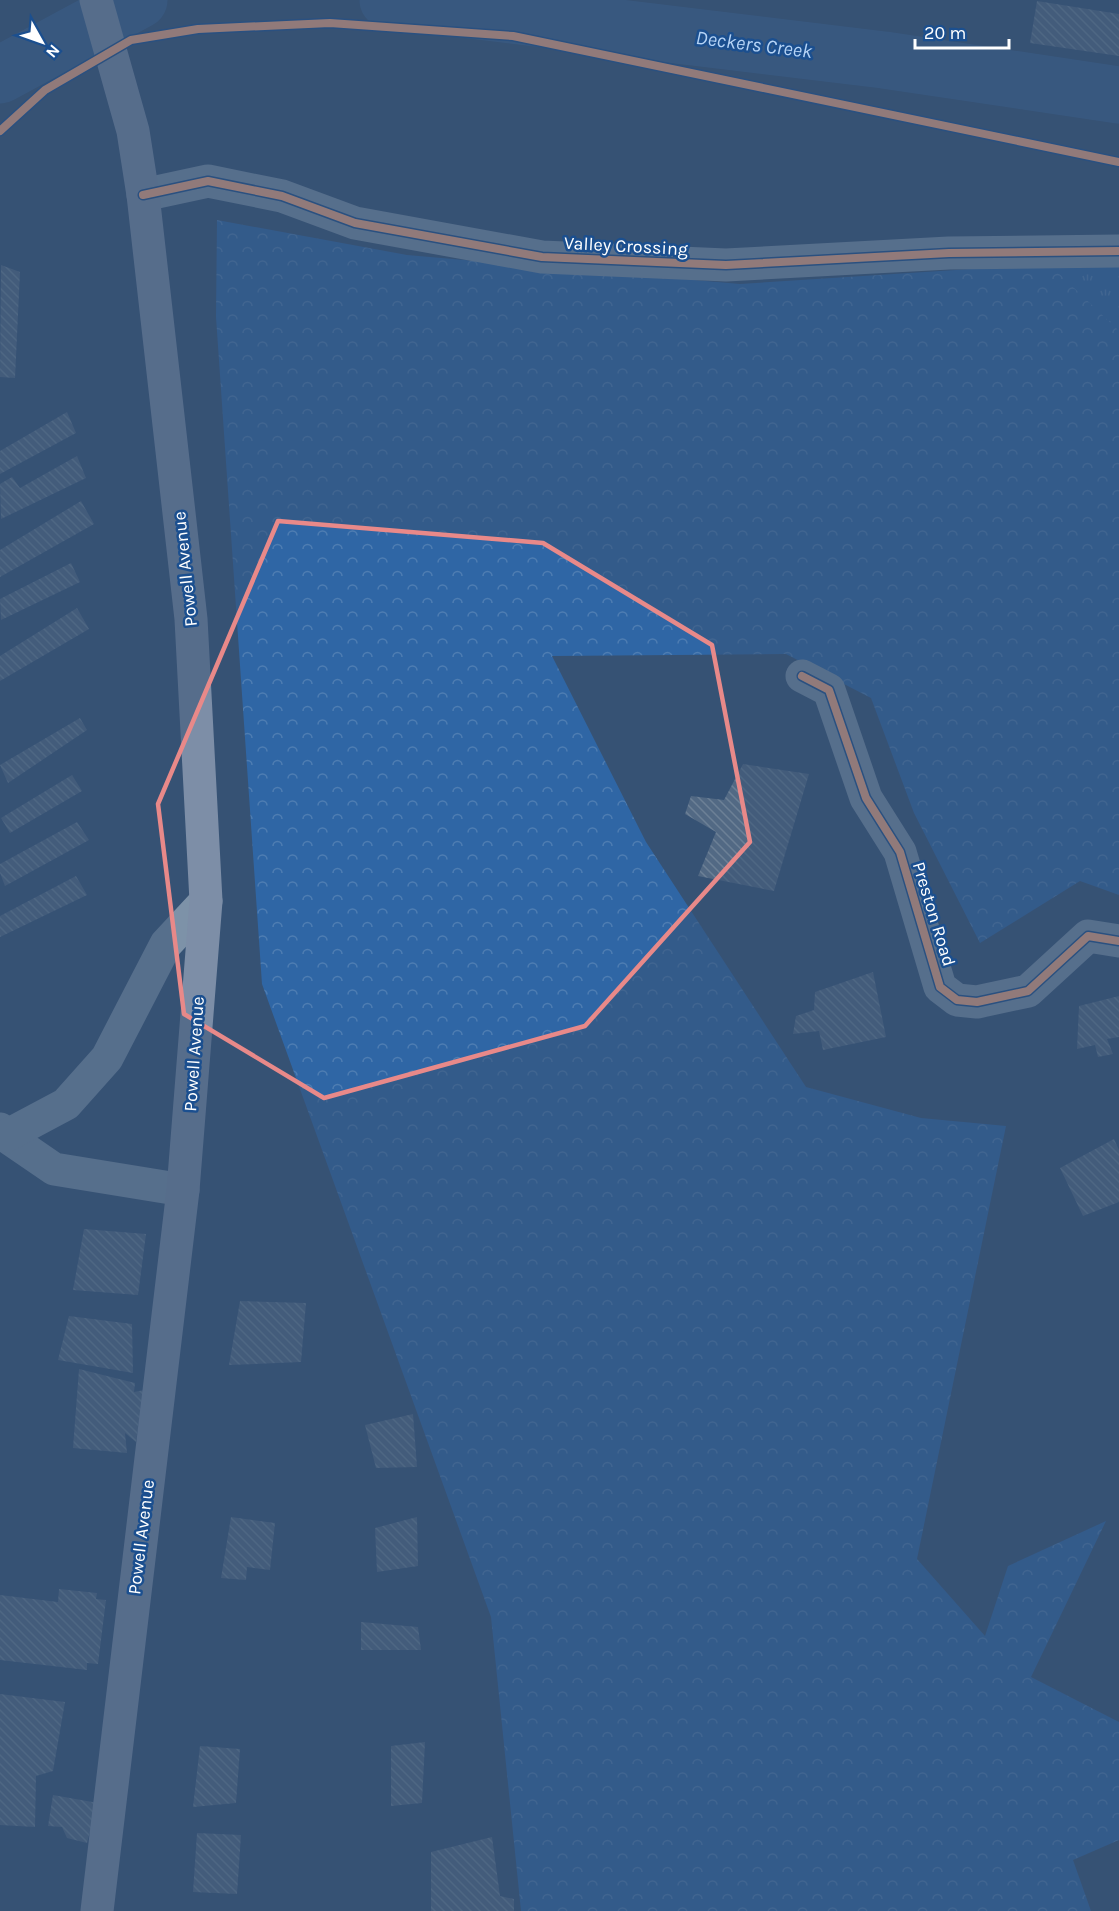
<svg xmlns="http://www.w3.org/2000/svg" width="1119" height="1911" viewBox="0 0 1119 1911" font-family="Karla,sans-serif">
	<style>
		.forest { fill: url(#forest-crowns) }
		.park { fill: url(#park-tufts) }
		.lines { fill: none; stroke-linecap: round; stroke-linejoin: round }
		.river { stroke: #3b618d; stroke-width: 57 }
		.building { fill: url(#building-back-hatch) }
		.minor { stroke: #7d92a8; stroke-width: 33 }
		.major { stroke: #7d8ea7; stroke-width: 33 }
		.cycleway-casing { stroke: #1b4f8f; stroke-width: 11 }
		.cycleway { stroke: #ffac80; stroke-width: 8 }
		.marked { fill: none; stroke: #e88989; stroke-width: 4.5; stroke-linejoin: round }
		.labels { text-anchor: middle; stroke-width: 5; stroke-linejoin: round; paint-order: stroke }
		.street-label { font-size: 18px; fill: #fff; stroke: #1b4f8f }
		.water-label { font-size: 20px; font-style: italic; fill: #b5d3f5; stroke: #1b4f8f }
	</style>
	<defs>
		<pattern id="forest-crowns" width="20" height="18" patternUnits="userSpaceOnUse" patternTransform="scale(1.5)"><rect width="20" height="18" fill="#2f66a5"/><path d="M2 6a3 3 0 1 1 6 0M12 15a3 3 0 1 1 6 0" fill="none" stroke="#4e7db2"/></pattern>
		<pattern id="park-tufts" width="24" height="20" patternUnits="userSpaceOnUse" patternTransform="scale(1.5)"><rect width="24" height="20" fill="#2f66a5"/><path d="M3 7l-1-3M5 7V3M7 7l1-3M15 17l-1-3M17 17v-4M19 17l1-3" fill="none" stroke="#4e7db2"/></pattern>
		<pattern id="building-back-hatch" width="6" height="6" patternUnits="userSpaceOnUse" patternTransform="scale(1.5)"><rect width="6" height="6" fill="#526984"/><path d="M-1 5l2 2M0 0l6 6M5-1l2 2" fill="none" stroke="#6c8096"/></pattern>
	</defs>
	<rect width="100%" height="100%" fill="#365274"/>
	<polygon class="forest" points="217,220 407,255 740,284 1049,264 1119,267 1119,895 1080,881 980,943 914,813 871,698 786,654 552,656 646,842 806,1087 921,1118 1006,1126 917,1559 985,1636 1008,1566 1106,1521 1031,1677 1119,1722 1119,1840 1073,1860 1091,1911 521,1911 491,1617 262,984 216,317"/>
	<polygon class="park" points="1049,264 1119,267 1119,331"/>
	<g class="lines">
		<g class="river">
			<polyline points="388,0 884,60 1119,95"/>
			<polyline points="0,75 139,0"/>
		</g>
	</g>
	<g class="building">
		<polygon points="1037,1 1119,14 1119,56 1030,43"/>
		<polygon points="1,265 20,272 15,378 0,377"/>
		<polygon points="67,412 76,433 0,474 0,451"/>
		<polygon points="77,456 86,478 1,519 0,484 12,477 20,488"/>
		<polygon points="81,501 94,524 0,577 0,550"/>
		<polygon points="71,563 80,582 1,620 0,599"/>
		<polygon points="77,608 89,629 0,681 0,656"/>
		<polygon points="80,718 87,730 8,783 0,765"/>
		<polygon points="743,764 809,774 774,891 698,876 716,832 685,814 691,796 724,800"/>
		<polygon points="72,775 82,791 10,833 1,818"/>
		<polygon points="77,822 89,840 5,886 0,873 0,864"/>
		<polygon points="76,876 87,895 0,937 0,916"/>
		<polygon points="873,972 886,1037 823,1050 819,1031 793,1034 796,1016 814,1010 815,992"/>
		<polygon points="1119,996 1119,1037 1107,1039 1113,1054 1098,1057 1095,1045 1077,1049 1079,1006"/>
		<polygon points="1114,1139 1119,1150 1119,1202 1083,1216 1060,1168"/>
		<polygon points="84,1229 146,1234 138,1295 73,1290"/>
		<polygon points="240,1301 306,1303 301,1362 229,1365"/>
		<polygon points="69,1316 132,1324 133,1373 58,1360"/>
		<polygon points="79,1369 135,1383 134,1392 144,1390 136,1442 125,1433 127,1453 73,1448"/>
		<polygon points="413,1414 417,1467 376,1468 365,1425"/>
		<polygon points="231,1517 275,1523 270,1570 247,1567 246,1580 221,1578"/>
		<polygon points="417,1517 418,1566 377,1572 375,1528"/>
		<polygon points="59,1589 97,1593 96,1599 106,1600 98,1664 87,1663 87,1670 0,1660 0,1595 58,1602"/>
		<polygon points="361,1622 418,1627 421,1650 361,1650"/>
		<polygon points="0,1694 65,1702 53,1771 36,1776 35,1827 0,1825"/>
		<polygon points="425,1742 422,1803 391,1806 391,1746"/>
		<polygon points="200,1746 240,1749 236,1803 193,1807"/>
		<polygon points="53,1795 98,1803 87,1843 67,1838 62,1827 48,1826"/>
		<polygon points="197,1833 241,1835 237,1894 193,1892"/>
		<polygon points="492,1837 500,1896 514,1899 514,1911 431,1911 431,1852"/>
	</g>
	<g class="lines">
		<g class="minor">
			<polyline points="143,195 208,181 282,196 355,223 542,257 726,265 949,253 1119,251"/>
			<polyline points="802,676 829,690 866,798 900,852 940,987 957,1000 977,1002 1028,991 1088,936 1119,941"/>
			<polyline points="0,1129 6,1136 54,1169 183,1190"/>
			<polyline points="6,1136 66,1104 107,1058 166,944 206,901"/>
		</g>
		<polyline class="major" points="96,0 133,131 143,195 191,619 206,901 183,1190 97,1911"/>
		<g class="cycleway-casing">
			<g id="cycleway">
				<polyline points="0,131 45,90 131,40 198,29 330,23 513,36 1119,162"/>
				<polyline points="143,195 208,181 282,196 355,223 542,257 726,265 949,253 1119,251"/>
				<polyline points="802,676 829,690 866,798 900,852 940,987 957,1000 977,1002 1028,991 1088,936 1119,941"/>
			</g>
		</g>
		<use href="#cycleway" class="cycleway"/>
	</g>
	<path d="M0 0H1119V1911H0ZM278,521L543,543L712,645L750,842L585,1026L324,1098L184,1014L158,804Z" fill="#365274" fill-opacity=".55" fill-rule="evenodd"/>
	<path class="marked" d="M278,521L543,543L712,645L750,842L585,1026L324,1098L184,1014L158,804Z"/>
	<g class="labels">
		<g class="street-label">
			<text transform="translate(626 246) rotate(3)" y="6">Valley Crossing</text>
			<text transform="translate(185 569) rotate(-96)" y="6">Powell Avenue</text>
			<text transform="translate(934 914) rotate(73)" y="6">Preston Road</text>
			<text transform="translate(194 1054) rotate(-86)" y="6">Powell Avenue</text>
			<text transform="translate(141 1537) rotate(-83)" y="6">Powell Avenue</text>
		</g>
		<g class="water-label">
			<text transform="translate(754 44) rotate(7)" y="7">Deckers Creek</text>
		</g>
	</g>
	<g transform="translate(42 42) rotate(130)" stroke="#1b4f8f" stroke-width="4.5" paint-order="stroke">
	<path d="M0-4.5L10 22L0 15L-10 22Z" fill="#ffffff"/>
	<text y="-9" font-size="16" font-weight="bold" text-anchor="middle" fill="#ffffff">N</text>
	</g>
	<path d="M915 39v9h94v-9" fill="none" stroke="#ffffff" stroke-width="3"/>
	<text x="924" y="39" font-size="18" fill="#ffffff" stroke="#1b4f8f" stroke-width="4.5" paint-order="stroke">20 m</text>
</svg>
